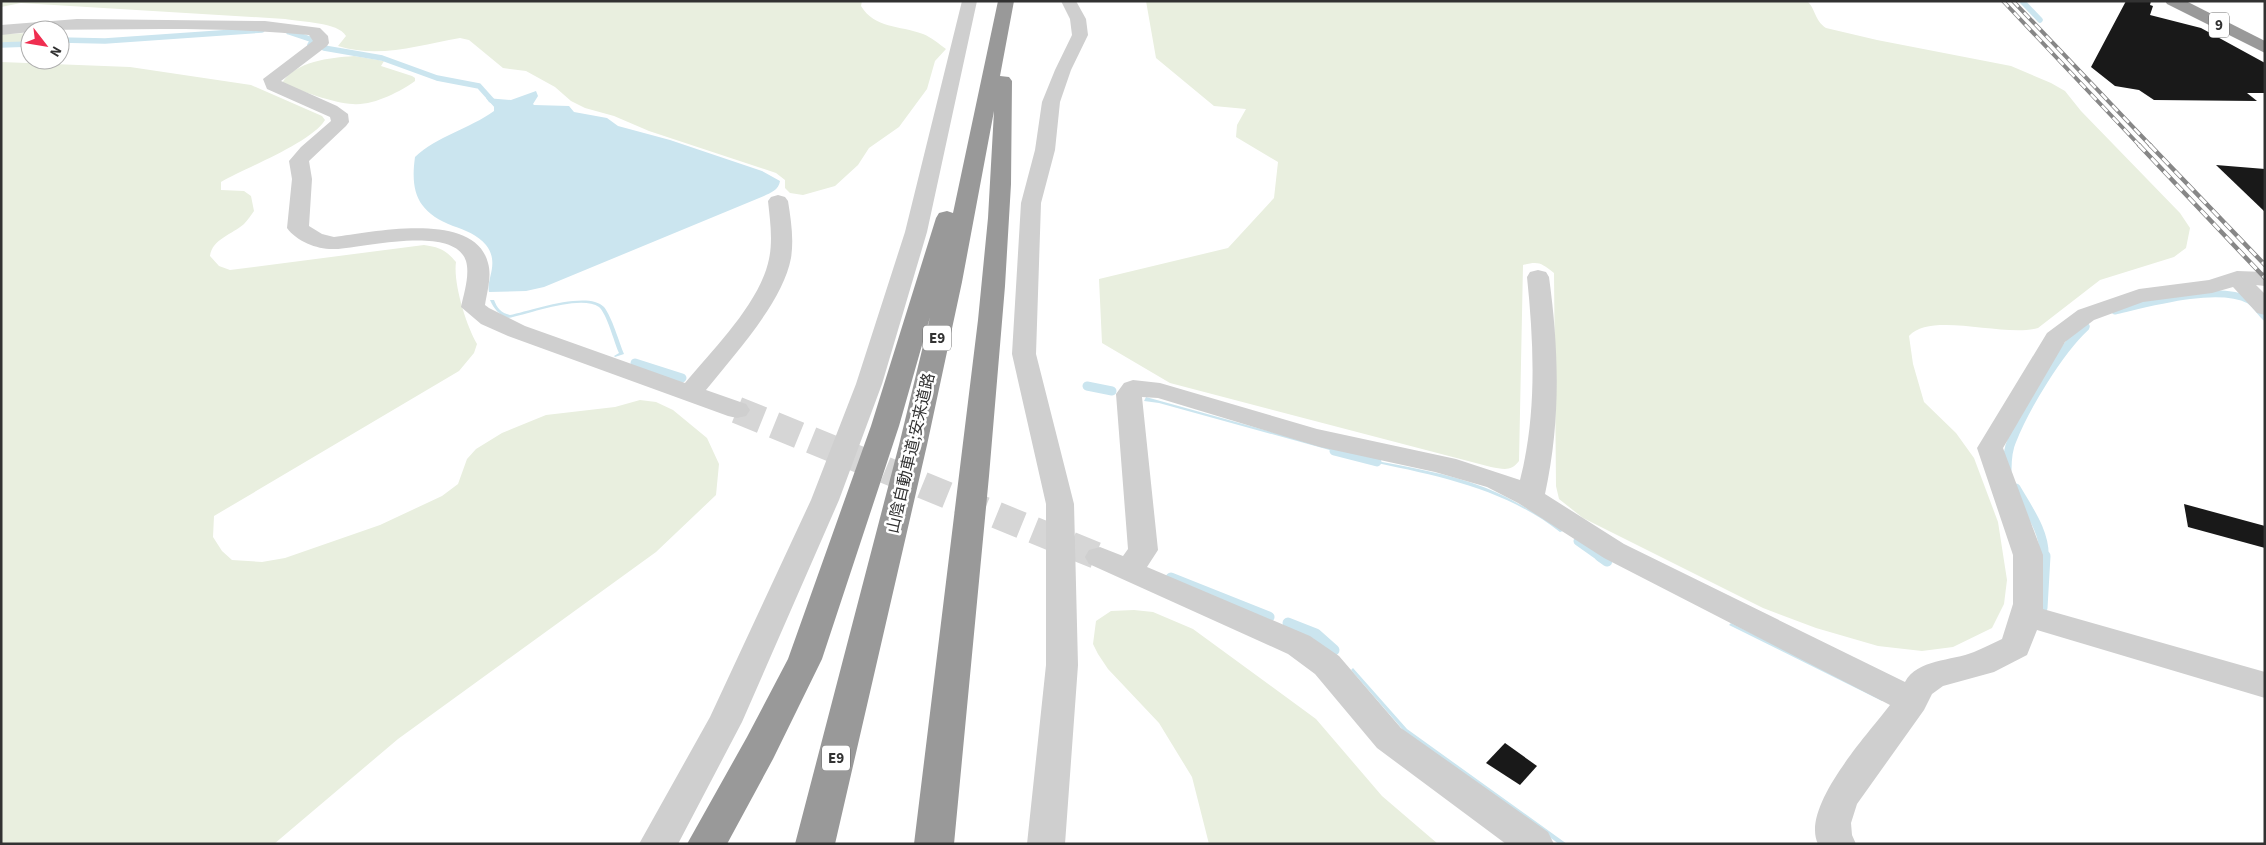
<svg xmlns="http://www.w3.org/2000/svg" width="2266" height="845" viewBox="0 0 2266 845" font-family="'Source Sans 3','Noto Sans JP',sans-serif">
	<style>
		.green { fill: #e9efdf }
		.water { fill: #cbe5ef }
		.lines { fill: none; stroke-linecap: round; stroke-linejoin: round }
		.stream-far3 { stroke: #cbe5ef; stroke-width: 5.5 }
		.stream-far2 { stroke: #cbe5ef; stroke-width: 7 }
		.stream-far1 { stroke: #cbe5ef; stroke-width: 9 }
		.stream { stroke: #cbe5ef; stroke-width: 11 }
		.building { fill: #191919 }
		.minor-tunnel { stroke: #d6d6d6; stroke-width: 27; stroke-dasharray: 27 13; stroke-linecap: butt }
		.minor { fill: #cfcfcf; fill-rule: evenodd }
		.highway { fill: #999; fill-rule: evenodd }
		.rail-far1-casing { stroke: #878787; stroke-width: 4 }
		.rail-casing { stroke: #878787; stroke-width: 4.5 }
		.rail-far1 { stroke: #fff; stroke-width: 2.5; stroke-dasharray: 8; stroke-linecap: butt }
		.rail { stroke: #fff; stroke-width: 3; stroke-dasharray: 9; stroke-linecap: butt }
		.labels { text-anchor: middle; stroke-width: 5; stroke-linejoin: round; paint-order: stroke }
		.shield { fill: #fff; stroke: #707070; stroke-width: 1 }
		.shield-label { font-size: 15px; font-weight: bold; fill: #323232 }
		.street-label { font-size: 16px; fill: #323232; stroke: #fff }
	</style>
	<rect width="100%" height="100%" fill="#fff"/>
	<g class="green">
		<path d="M1,1H862L861,6C875,29 899,25 923,34C931,37 939,44 946,49L935,61L927,89L899,127L869,148L858,165L835,186L803,195L790,193L785,188V180L776,173L649,131L614,116L585,108L571,101L555,87L526,71L503,68L469,40L460,38C418,45 380,59 338,46L346,36C338,22 301,22 285,19L21,3L1,7Z"/>
		<path d="M1146,1H1807C1816,9 1814,20 1826,28L1877,40L2011,66L2051,83L2065,91L2081,111L2180,213L2190,228L2186,248L2174,257L2100,280L2038,328C2005,338 1931,311 1909,336L1913,364L1924,402L1956,433L1974,458L1998,522L2007,580L2004,604L1992,628L1953,647L1922,651L1878,646L1816,628L1763,608L1583,518L1559,499L1556,486L1554,273C1541,263 1539,261 1523,265L1519,461C1511,472 1503,469 1491,467L1170,383L1102,343L1099,279L1228,248L1274,198L1278,162L1236,137L1237,125L1246,109L1214,106L1156,58Z"/>
		<polygon points="30,33 30,41 1,45 1,34"/>
		<path d="M354,56L384,61L381,66L412,76L415,78V81C400,92 372,106 353,104C333,103 301,91 282,83C296,61 329,58 354,56Z"/>
		<path d="M1,62L130,67L251,85L322,116L325,120C311,143 247,167 221,182V190L244,191L251,196L254,211C251,215 248,220 244,224C233,234 212,239 210,256L219,266L230,270L424,245C439,247 446,250 456,262C453,283 466,325 477,344L474,353L459,371L214,516L213,537L222,551L232,560L262,562L285,558L380,525L442,496L458,484L467,459L476,449L502,433L546,415L615,407L640,400L656,402L673,410L707,438L719,464L716,495L656,552L398,739L274,844H1Z"/>
		<polygon points="1134,610 1153,612 1193,629 1316,719 1382,796 1438,844 1209,844 1192,777 1159,723 1108,669 1098,654 1093,644 1096,621 1111,611"/>
	</g>
	<g class="water">
		<path d="M536,91L538,96L533,104L534,105L569,106L574,112L607,118L618,126L670,140L762,171L780,181C779,190 770,193 764,196L544,287L526,291L489,292C486,279 500,263 486,245C478,235 465,230 453,226C418,212 410,193 415,157C437,136 469,129 494,111V105L489,102L486,98L511,100Z"/>
		<path d="M490,300H494C497,308 501,313 510,315C530,311 588,290 604,307C612,317 619,342 624,354L615,357L614,356L619,353C614,342 607,314 599,307C581,294 529,314 508,318C499,315 494,309 490,300Z"/>
		<polygon points="1146,397 1344,452 1344,454 1159,403 1144,401"/>
		<path d="M1367,459C1407,467 1448,473 1486,488C1514,499 1538,515 1563,531L1560,532C1504,488 1435,475 1367,461Z"/>
		<polygon points="1731,623 1883,699 1882,701 1729,625"/>
		<polygon points="1353,668 1407,729 1567,844 1559,844 1404,731 1351,670"/>
	</g>
	<g class="lines">
		<g class="stream-far3">
			<polyline points="2022,1 2040,20"/>
			<polyline points="289,32 313,40 310,45 312,44"/>
			<polyline points="60,40 105,41 262,30"/>
			<polyline points="1,45 30,44"/>
			<polyline points="324,48 382,58 437,78 479,86 496,105"/>
		</g>
		<g class="stream-far2">
			<path d="M2115,311C2149,303 2217,284 2249,300C2255,304 2260,312 2265,317"/>
			<polyline points="2083,328 2086,326"/>
		</g>
		<g class="stream-far1">
			<polyline points="635,363 682,378"/>
			<polyline points="1087,386 1112,391"/>
			<polyline points="1334,451 1377,462"/>
			<path d="M2007,470C2007,460 2008,449 2012,440C2025,407 2059,351 2085,327"/>
			<path d="M2016,488C2028,509 2046,533 2044,558"/>
			<polyline points="1578,541 1602,558"/>
		</g>
		<g class="stream">
			<polyline points="1600,556 1607,561"/>
			<polyline points="1171,578 1269,617"/>
			<polyline points="2042,608 2045,556"/>
			<polyline points="1288,623 1316,634 1334,650"/>
		</g>
	</g>
	<g class="building">
		<polygon points="2126,1 2151,1 2150,5 2153,6 2150,15 2201,28 2265,63 2265,93 2247,93 2257,101 2154,100 2139,90 2115,86 2091,67"/>
		<polygon points="2216,165 2265,169 2265,212"/>
		<polygon points="2184,504 2265,526 2265,548 2188,527"/>
		<polygon points="1505,743 1537,766 1520,785 1486,763"/>
	</g>
	<g class="lines">
		<polyline class="minor-tunnel" points="737,410 1100,557"/>
		<g class="minor">
			<polygon points="962,1 977,1 927,232 882,384 839,500 742,722 678,844 639,844 710,717 811,500 856,384 905,232"/>
			<polygon points="1061,1 1076,1 1086,19 1088,35 1071,70 1060,102 1055,150 1041,203 1036,354 1074,504 1078,665 1065,844 1027,844 1046,665 1046,504 1012,354 1021,203 1035,150 1042,102 1055,70 1072,35 1070,19"/>
			<path d="M77,19L265,21L320,28L328,36L329,43L327,46L281,81L337,106L348,114L349,122L346,126L309,161L312,179L309,226L322,234L334,237C372,232 475,210 488,263C492,276 487,292 485,305L489,308L525,326L685,383C714,348 760,303 769,259C773,240 770,220 768,201L771,197L778,195L785,197L788,201C791,220 794,239 791,258C783,302 734,355 706,390L746,404L750,410L746,416L737,418L728,416L508,336L481,324L461,307C464,293 470,275 466,261C454,224 364,248 335,249C319,250 297,242 287,228L292,179L289,161L301,147L331,121L330,117L267,89L263,79L313,41L309,35C217,26 123,30 30,30V32L1,35V25Z"/>
			<path d="M1538,270L1546,272L1549,277C1559,350 1561,421 1545,494L1624,544L1905,682C1917,659 1952,661 1974,652C1984,648 1993,643 2002,639L2013,604V555L1977,448L2047,333L2078,310L2139,289L2209,280L2237,271L2265,272V286L2256,285L2265,294V315L2257,313L2233,287L2212,293L2143,302L2094,320L2065,342L2003,448L2043,555V609L2265,672V698L2037,630L2027,655L1994,672L1943,686L1932,694L1924,710L1857,804L1851,823L1852,835L1856,844H1818C1800,807 1868,734 1890,705L1604,558L1518,503L1487,487L1435,472L1320,447L1158,398L1142,397L1158,550L1147,567L1310,636L1339,656L1401,728L1548,832L1554,844H1506L1377,748L1315,674L1288,654L1089,564L1085,557L1089,550L1100,547L1123,556L1128,549L1116,394L1124,383L1133,380L1160,383L1317,429L1456,459L1520,480C1537,414 1534,345 1527,277L1530,272Z"/>
		</g>
		<g class="highway">
			<polygon points="998,1 1014,1 1000,76 1009,77 1012,81 1011,184 1005,286 989,476 954,844 914,844 978,320 988,218 994,111 962,282 927,445 835,844 795,844 899,445 930,317 899,426 822,659 773,759 727,844 687,844 747,737 788,659 871,426 936,218 939,213 947,211 953,213"/>
			<polygon points="2165,1 2186,1 2265,41 2265,53 2167,4"/>
		</g>
		<g class="rail-far1-casing">
			<g id="rail-far1">
				<polyline points="2003,1 2140,146"/>
				<polyline points="2013,1 2151,146"/>
			</g>
		</g>
		<g class="rail-casing">
			<g id="rail">
				<polyline points="2139,145 2265,278"/>
				<polyline points="2150,145 2265,265"/>
			</g>
		</g>
		<use href="#rail-far1" class="rail-far1"/>
		<use href="#rail" class="rail"/>
	</g>
	<g class="labels">
		<g class="shield">
			<rect x="2209" y="12.5" width="20" height="25" rx="4"/>
			<rect x="923" y="325.5" width="28" height="25" rx="4"/>
			<rect x="822" y="745.5" width="28" height="25" rx="4"/>
		</g>
		<g class="shield-label">
			<text x="2219" y="30">9</text>
			<text x="937" y="343">E9</text>
			<text x="836" y="763">E9</text>
		</g>
		<g class="street-label">
			<text transform="translate(910 453) rotate(-77)" y="6">山陰自動車道;安来道路</text>
		</g>
	</g>
	<rect width="2266" height="845" fill="none" stroke="#323232" stroke-width="5"/>
	<g transform="translate(45 45) rotate(121)"><circle r="24" fill="#ffffff" stroke="#adadad"/>
	<path d="M0-4L9 19L0 12L-9 19Z" fill="#ef2e50"/>
	<text y="-8" font-size="14" font-weight="bold" text-anchor="middle" fill="#323232">N</text>
	</g>
</svg>
